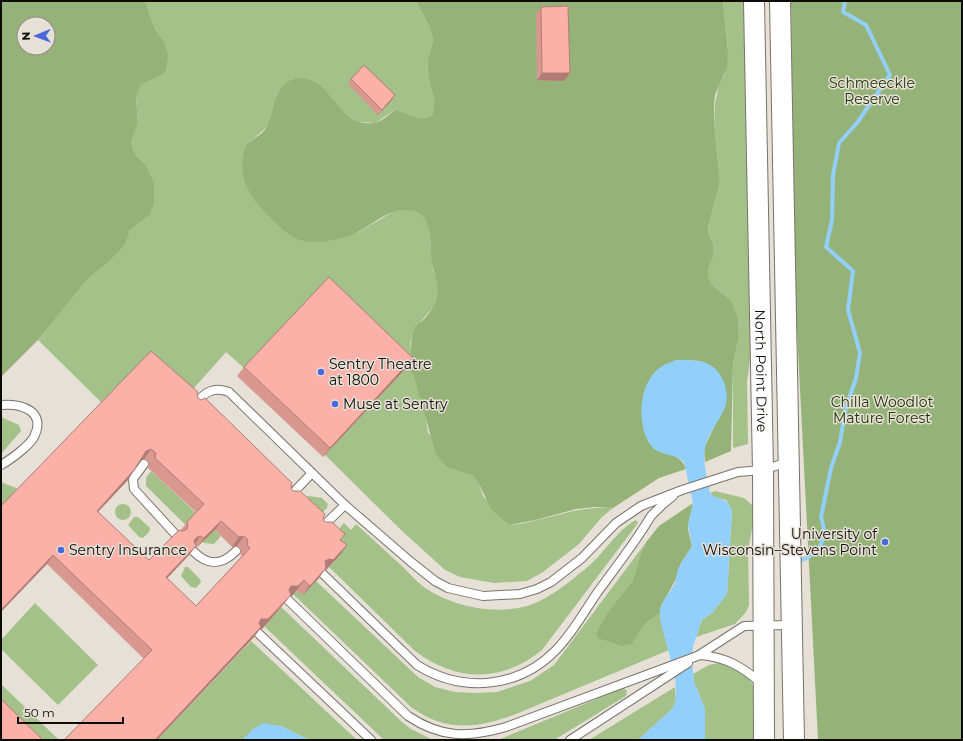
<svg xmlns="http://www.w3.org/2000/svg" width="963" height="741" viewBox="0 0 963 741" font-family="Montserrat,sans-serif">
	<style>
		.green { fill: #a4c189 }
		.forest { fill: #95b378; fill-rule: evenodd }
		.water { fill: #92cffb }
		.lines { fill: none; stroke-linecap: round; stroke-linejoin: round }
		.stream { stroke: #92cffb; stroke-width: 4 }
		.service-casing { stroke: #78736a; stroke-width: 10 }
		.tertiary-casing { stroke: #78736a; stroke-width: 22 }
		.service { stroke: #fff; stroke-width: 8 }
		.tertiary { stroke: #fff; stroke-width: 20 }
		.wall { fill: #d89890; fill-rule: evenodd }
		.shaded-wall { fill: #b07c75 }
		.building { fill: #fbb1a7; stroke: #b07c75; fill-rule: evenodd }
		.poi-dot { fill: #4968dc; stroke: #e6e0d6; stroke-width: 1.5 }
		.labels { text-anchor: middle; stroke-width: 3; stroke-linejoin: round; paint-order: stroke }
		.park-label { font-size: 14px; fill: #22350a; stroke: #e6e0d6 }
		.poi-label { font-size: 14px; fill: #0e0c09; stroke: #e6e0d6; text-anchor: start }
		.street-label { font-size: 14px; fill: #0e0c09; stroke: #e6e0d6 }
	</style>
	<rect width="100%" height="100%" fill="#e6e0d6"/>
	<g class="green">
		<path d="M145,1H416C421,12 429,23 432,35C434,44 430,51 428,59C426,73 431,86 434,99C435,104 433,110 432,115C419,124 409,112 395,110L375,123L358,122L344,113L335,103L281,87L276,96L268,126L245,146L280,227L305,241L337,239L359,232L394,211L405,209L417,212L425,217L429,226L433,270L439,282L438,293L434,306L416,327L410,343L412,353L411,365L407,368L413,374L425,413L428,433L472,475L479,484L483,496L509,525C547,522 572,505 613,508L602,517L579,544L543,572L527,581L494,583L460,577L445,570L400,529L325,455L244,368L226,352L186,397L103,404L38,340L87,280L112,259L125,245L130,230L149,216L145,164L135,154L131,142L138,124L136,96L141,85L160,76L165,43L155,29Z"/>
		<polygon points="723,1 746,1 751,354 747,381 748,444 733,448 733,364 739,337 738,317 732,301 710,283 708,276 708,269 714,255 713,244 709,235 708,227 720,182 715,133 715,104 719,85 724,75 728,50"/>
		<polygon points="1,417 19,425 21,431 1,454"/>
		<polygon points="151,471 221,536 214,544 204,543 146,486 146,478"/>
		<polygon points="1,482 21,490 1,510"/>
		<polygon points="715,491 744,498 753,506 753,524 748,550 749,605 746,612 735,624 696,637 702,620 712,613 727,594 732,511 726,500 714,497 710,493"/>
		<polygon points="309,496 322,498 328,504 327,508 315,520 304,498"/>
		<circle cx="123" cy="512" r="8"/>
		<polygon points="134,517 138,517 150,528 149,532 143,538 139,537 128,525"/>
		<path d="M636,520L638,523L542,650C502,683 456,682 415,651L329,567L340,555L332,537L344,523L351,530L356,524C372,538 387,553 403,567C410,574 417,582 425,588C455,608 499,616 533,604C551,597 569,582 584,570C604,555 614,532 636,520Z"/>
		<path d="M647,541L641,553L633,580L608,612L596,632L632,644L645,624L660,613L661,621L669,650L516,714C478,728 446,733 411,707L293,594L297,590L316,581L418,677L435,687L455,692L476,693L497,692L530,681L554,665Z"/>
		<polygon points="185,567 188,567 200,579 201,582 196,588 191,587 181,576"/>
		<polygon points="35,603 98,665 58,705 1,649 1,640"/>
		<polygon points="281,607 402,722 411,729 433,740 384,740 264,626"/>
		<polygon points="251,641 357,740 309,740 281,726 245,737 242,740 157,740"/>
		<path d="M718,663C734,667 748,672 755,689L756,740H705V709L694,682L693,674L709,665Z"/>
		<polygon points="1,684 59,740 27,740 1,715"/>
		<polygon points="675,687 676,702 672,709 638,740 589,740"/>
		<polygon points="623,688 627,691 626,696 554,740 498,740"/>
	</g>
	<g class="forest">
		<path d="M1,1H145L155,29L165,43L168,55L166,70L160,76L141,85L136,97L138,124L131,142L135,154L145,164L154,183V203L149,216L130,230L125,245L112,259L87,280L38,340L1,377ZM24,24H48V48H24Z"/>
		<path d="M416,1H723L728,52L727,67L715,95L714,106L715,133L720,182L708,227L709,235L713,244L714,255L708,269V276L711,284L732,301L738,317L739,337L733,364L731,451L705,462L704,448L717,421L725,385C710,360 705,360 676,360L654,449C667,454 682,455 686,469L659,478L613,508L595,507L576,509L536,520L509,525L491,509L479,484L472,475L447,467L436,454L413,374L406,368L411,365C412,352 409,341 415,328C417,324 423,321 426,317C439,301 440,291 434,271C428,255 434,234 425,219C423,215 418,212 413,211C392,206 378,221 360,231C346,239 321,244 305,241C289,239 276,223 265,212C251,197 239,180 243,157C244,154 244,148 246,145C253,138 265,134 268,124C273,112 273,99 280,89C283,84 290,80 295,79C331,71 336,129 374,123C381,122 390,114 395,110C409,112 419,124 432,115C433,110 435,104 434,99C431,86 426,74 428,59C430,51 434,44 432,35C429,23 421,12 416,1Z"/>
		<polygon points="791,1 962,1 962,740 818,740 795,291"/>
		<path d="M693,503C692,512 688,520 688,529C689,535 691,541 692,546L681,563L676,579L661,606L660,613L645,624L632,644L622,646L598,638L596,632L608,612L633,580L641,553L647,541L659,526Z"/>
	</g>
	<g class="water">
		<path d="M676,360C685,360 695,360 703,362C721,366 731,391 725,407C720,421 708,432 705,448C702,462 708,479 710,493C720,502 727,496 732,511L727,594L712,613L702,620L693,646L692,661L694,682L705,709V740H638L672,709C686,686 660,638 660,612C661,601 669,594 674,585C677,579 676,573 679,567C683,559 688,553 692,546L688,525L693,503L684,462C676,454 661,455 653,448C636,430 638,386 657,370C662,365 669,363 676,360Z"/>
		<polygon points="263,723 281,726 309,740 242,740 252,730"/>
	</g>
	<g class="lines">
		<polyline class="stream" points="796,563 818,552 825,533 821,517 831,468 840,442 846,407 856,378 860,353 848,310 853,271 826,247 832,220 833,175 839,143 857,123 890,75 866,25 843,12 845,1"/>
		<g class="service-casing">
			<g id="service">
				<path d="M195,404C205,392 214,386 229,392L345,505L411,562L435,581L448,588L483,596L520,594L537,589L551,582L582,558L616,523L641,506L682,490L738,472L763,470L788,462"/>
				<path d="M1,405C21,403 47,411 34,437C29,446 10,460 1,465"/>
				<polyline points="144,464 133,479 134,489 176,535"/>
				<polyline points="290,496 312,473"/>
				<polyline points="322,527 345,505"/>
				<path d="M193,551C208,566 221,566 236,551"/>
				<path d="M323,574L417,665C462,693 518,689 556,650C572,634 584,612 597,593C615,568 635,543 651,516L662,505L673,496"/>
				<path d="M288,600L408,716C441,738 468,738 506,727L700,655C726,657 743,667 762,684"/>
				<polyline points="258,633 371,740"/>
				<polyline points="699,655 744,626 790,625"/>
				<polyline points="570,740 688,663"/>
			</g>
		</g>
		<g class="tertiary-casing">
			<g id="tertiary">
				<path id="s1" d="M754,1L763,470L764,740"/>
				<polyline points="780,1 794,740"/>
			</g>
		</g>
		<use href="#service" class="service"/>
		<use href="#tertiary" class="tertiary"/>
	</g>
	<g class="wall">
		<polygon points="541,7 564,81 537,80 536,14"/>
		<polygon points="351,79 392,100 378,115 348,84"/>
		<polygon points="244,367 406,368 323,457 237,376"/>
		<path d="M198,398L291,488L293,491L323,518L325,522L341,540L340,555L326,570L325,569L319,578L303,595L297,590L292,596H290L284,604L262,629H260L254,637L157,740H64L144,659L47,564L1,506ZM144,459L149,462L148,468L196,512L187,522L181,530L149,560L98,512L128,480L140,460ZM215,530L232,547L237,546L241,550L240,554L242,556L196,606L167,578L189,555L195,546L197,547Z"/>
	</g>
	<g class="shaded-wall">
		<polygon points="542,73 570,73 564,81 537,80"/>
		<polygon points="395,95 392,100 378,115 382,110"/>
		<polygon points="413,358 406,368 323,457 330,448"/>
		<polygon points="151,449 144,459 140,461 146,451"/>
		<polygon points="134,470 128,480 90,520 97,511"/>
		<polygon points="221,521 215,530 197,547 204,538"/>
		<polygon points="200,536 194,546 189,547 196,538"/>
		<polygon points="244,536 237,546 232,547 239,537"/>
		<polygon points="347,545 340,555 326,570 325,569 319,578 303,595 325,561"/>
		<polygon points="196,546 189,555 159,587 166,577"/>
		<polygon points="53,555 47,564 1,612 1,610"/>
		<polygon points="304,580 297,590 292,596 290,596 281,607 262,629 260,629 254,637 157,740 155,740 254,629 261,619 284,596 291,586"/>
	</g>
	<g class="building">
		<polygon points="568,6 570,73 542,73 541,7"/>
		<polygon points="364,65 395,95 382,110 351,79"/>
		<polygon points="329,277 413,358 330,448 244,367"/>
		<path d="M151,351L197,391L198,398L201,400L205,398L292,483L291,488L293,491H300L325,514L323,518L325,522H332L345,534L340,540L347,545L333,560L329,559L325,561L326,568L310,586L304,580L298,586H291L289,590L291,595L268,619H261L259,623L261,627L155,740H64L152,650L53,555L1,610V506ZM151,449L156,453L155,458L204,504L187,522L188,525L187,529L183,531L179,530L149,560L97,511L134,470L146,451ZM221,521L239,537L244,536L248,540L247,545L250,548L196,606L166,577L196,546L194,541L196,538L200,536L204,538Z"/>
		<polygon points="1,699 43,740 1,740"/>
	</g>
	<g class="poi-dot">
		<circle cx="321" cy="372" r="4"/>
		<circle cx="335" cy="404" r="4"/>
		<circle cx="885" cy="542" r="4"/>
		<circle cx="61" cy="550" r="4"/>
	</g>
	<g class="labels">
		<g class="park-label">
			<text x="872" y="88">Schmeeckle<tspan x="872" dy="16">Reserve</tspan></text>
			<text x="882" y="407">Chilla Woodlot<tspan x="882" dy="16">Mature Forest</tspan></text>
		</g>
		<g class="poi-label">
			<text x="329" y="369">Sentry Theatre<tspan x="329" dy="16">at 1800</tspan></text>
			<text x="343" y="409">Muse at Sentry</text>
			<text x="877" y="539" text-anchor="end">University of<tspan x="877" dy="16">Wisconsin–Stevens Point</tspan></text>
			<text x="69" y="555">Sentry Insurance</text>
		</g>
		<g class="street-label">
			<text dy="5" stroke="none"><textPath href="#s1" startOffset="370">North Point Drive</textPath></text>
		</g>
	</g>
	<rect width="963" height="741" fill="none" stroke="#0e0c09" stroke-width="4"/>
	<g transform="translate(36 36) rotate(269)"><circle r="19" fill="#e6e0d6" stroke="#908b84"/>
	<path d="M0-3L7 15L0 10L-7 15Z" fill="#4968dc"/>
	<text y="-6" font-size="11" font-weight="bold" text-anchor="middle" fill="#0e0c09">N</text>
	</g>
	<path d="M18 717v6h105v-6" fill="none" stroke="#0e0c09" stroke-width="2"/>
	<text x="24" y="717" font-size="12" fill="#0e0c09" stroke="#e6e0d6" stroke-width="3" paint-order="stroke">50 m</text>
</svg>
